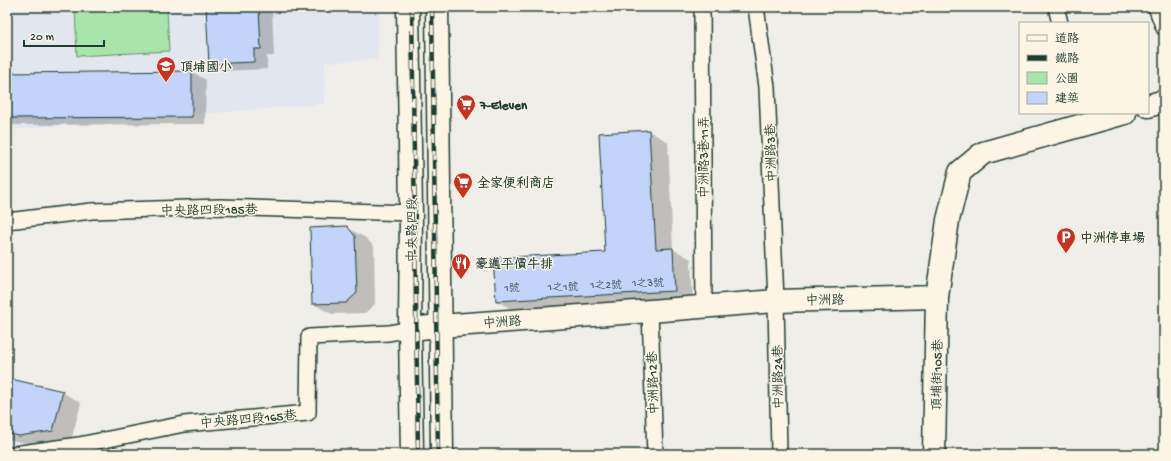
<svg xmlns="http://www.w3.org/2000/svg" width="1171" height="461" viewBox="0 0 1171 461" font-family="'Gochi Hand','LXGW WenKai TC',sans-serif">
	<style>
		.built { fill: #e2e6ee }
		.green { fill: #a9e5ab; stroke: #649170 }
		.shadow { fill: #0003 }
		.building { fill: #c2d4fa; stroke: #1f3d34 }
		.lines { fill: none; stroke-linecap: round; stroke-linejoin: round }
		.service-casing { stroke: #1f3d34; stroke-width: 18 }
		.minor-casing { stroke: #1f3d34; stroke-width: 25 }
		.primary-casing { stroke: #1f3d34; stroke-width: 25 }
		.service { stroke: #fcf5e5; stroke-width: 15 }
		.minor { stroke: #fcf5e5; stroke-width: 22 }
		.primary { stroke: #fcf5e5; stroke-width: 22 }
		.rail-casing { stroke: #1f3d34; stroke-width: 4.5 }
		.rail { stroke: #fcf5e5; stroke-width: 3; stroke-dasharray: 9; stroke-linecap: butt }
		.labels { text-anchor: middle; stroke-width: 3; stroke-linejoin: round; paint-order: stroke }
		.number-label { font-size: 11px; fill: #486366 }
		.poi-label { font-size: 13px; font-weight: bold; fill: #1f3d34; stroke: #fcf5e5; text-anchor: start }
		.street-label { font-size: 13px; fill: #1f3d34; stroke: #fcf5e5 }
	</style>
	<rect width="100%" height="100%" fill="#f0eee9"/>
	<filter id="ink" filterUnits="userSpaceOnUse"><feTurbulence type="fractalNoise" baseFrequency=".025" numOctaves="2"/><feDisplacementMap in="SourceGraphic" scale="8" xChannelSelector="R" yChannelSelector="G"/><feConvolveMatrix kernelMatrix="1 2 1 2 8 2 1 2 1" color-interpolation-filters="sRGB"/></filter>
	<g filter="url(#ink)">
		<polygon class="built" points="7,7 379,7 377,60 325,62 324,104 7,130"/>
		<polygon class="green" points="75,7 167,7 169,51 77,56"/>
		<g class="shadow">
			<polygon points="207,7 272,7 274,56 267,56 267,69 223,71 210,64"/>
			<polygon points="192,72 206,80 205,124 7,125 7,74"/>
			<polygon points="649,131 668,142 673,249 691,259 693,301 515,311 497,301 606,253 600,134"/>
			<polygon points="347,228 366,238 374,247 375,304 365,313 332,314 313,304"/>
			<polygon points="7,385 62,392 81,403 71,441 38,446 7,439"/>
		</g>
		<g class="building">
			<polygon points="206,7 259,7 261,49 254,49 254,62 209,64"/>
			<polygon points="192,71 192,117 7,118 7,73"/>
			<polygon points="649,130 656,249 673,248 675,291 496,301 493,258 605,252 599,133"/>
			<polygon points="347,226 355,236 357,293 346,303 312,304 310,228"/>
			<polygon points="11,379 63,391 53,431 19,436 7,433 7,394"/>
		</g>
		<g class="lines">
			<g class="service-casing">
				<g id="service">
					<polyline points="702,7 704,307"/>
					<polyline points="756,7 767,87 776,301 779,454"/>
					<polyline points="1056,7 1060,23"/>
					<polyline points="1156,7 1164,28"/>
					<polyline points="7,221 92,211 220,207 411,213"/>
					<polyline points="650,311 655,454"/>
					<polyline points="14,454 79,445 184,424 308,413 309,337 389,333 410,329"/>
				</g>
			</g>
			<g class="minor-casing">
				<g id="minor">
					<polyline points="1148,106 1164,101"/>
					<polyline points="410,329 440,326 650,311 776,301 937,297 948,220 960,172 983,153 1125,113"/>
					<polyline points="934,454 937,297"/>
				</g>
			</g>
			<g class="primary-casing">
				<g id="primary">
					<polyline points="408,7 411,213 410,329 412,454"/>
					<polyline points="437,7 442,454"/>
				</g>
			</g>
			<use href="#service" class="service"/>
			<use href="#minor" class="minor"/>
			<use href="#primary" class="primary"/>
			<g class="rail-casing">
				<g id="rail">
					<polyline points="412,7 418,454"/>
					<polyline points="432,7 438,454"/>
				</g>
			</g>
			<use href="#rail" class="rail"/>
		</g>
	</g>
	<defs>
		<g id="school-pin" transform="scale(1)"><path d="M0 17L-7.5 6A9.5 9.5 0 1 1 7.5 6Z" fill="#c8321e" stroke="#fcf5e5"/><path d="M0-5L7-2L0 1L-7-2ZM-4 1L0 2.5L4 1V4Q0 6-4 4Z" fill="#fff"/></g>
		<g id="supermarket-pin" transform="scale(1)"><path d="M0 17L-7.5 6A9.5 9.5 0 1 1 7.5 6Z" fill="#c8321e" stroke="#fcf5e5"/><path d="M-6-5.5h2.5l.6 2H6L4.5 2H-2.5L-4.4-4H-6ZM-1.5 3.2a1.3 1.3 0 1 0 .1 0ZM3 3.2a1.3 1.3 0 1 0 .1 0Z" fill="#fff"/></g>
		<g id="parking-pin" transform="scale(1)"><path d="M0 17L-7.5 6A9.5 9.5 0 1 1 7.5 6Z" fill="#c8321e" stroke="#fcf5e5"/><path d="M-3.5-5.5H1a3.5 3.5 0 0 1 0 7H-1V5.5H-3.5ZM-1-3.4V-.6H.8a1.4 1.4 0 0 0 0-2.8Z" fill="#fff"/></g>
		<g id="restaurant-pin" transform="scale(1)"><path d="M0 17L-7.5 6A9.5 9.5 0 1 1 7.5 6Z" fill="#c8321e" stroke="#fcf5e5"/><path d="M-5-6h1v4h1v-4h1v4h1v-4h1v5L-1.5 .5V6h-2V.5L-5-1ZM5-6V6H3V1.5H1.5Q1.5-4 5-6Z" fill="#fff"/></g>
	</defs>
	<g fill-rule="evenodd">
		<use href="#school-pin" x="166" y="66"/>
		<use href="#supermarket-pin" x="466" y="104"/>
		<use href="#supermarket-pin" x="463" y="182"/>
		<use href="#parking-pin" x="1066" y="237"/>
		<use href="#restaurant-pin" x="461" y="263"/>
	</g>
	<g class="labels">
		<g class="number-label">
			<text x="648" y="286">1之3號</text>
			<text x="606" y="288">1之2號</text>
			<text x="563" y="290">1之1號</text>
			<text x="512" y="291">1號</text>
		</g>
		<g class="poi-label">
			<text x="180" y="71">頂埔國小</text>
			<text x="480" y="109">7-Eleven</text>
			<text x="477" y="187">全家便利商店</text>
			<text x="1080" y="242">中洲停車場</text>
			<text x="475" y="268">豪邁平價牛排</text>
		</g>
		<g class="street-label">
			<text transform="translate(770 153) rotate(-92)" y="5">中洲路3巷</text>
			<text transform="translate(703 157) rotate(-90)" y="5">中洲路3巷11弄</text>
			<text transform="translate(209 209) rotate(-1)" y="5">中央路四段185巷</text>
			<text transform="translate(411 230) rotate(-90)" y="5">中央路四段</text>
			<text transform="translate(825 299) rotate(-1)" y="5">中洲路</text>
			<text transform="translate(502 321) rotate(-4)" y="5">中洲路</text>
			<text transform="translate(936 375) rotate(-89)" y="5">頂埔街105巷</text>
			<text transform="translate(777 377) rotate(-91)" y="5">中洲路24巷</text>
			<text transform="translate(652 383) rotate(-92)" y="5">中洲路12巷</text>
			<text transform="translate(248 418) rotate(-5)" y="5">中央路四段165巷</text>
		</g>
	</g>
	<rect width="1171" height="461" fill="none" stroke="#fcf5e5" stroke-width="24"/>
	<rect x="12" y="12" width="1147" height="437" fill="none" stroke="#1f3d34" stroke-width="1.5" filter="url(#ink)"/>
	<rect x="1019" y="22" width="130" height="92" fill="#fcf5e5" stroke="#a4ab9e"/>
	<rect x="1027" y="35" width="20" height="6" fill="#fcf5e5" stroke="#a4ab9e"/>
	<text x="1055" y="42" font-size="12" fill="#1f3d34">道路</text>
	<rect x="1027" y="55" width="20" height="6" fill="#1f3d34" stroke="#a4ab9e"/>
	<text x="1055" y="62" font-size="12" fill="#1f3d34">鐵路</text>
	<rect x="1027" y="72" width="20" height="12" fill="#a9e5ab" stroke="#a4ab9e"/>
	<text x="1055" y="82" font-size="12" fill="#1f3d34">公園</text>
	<rect x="1027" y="92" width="20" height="12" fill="#c2d4fa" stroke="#a4ab9e"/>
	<text x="1055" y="102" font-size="12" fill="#1f3d34">建築</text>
	<path d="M24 40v6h80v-6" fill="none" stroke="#1f3d34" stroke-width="2"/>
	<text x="30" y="40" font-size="12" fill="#1f3d34" stroke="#fcf5e5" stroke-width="3" paint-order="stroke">20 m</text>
</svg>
